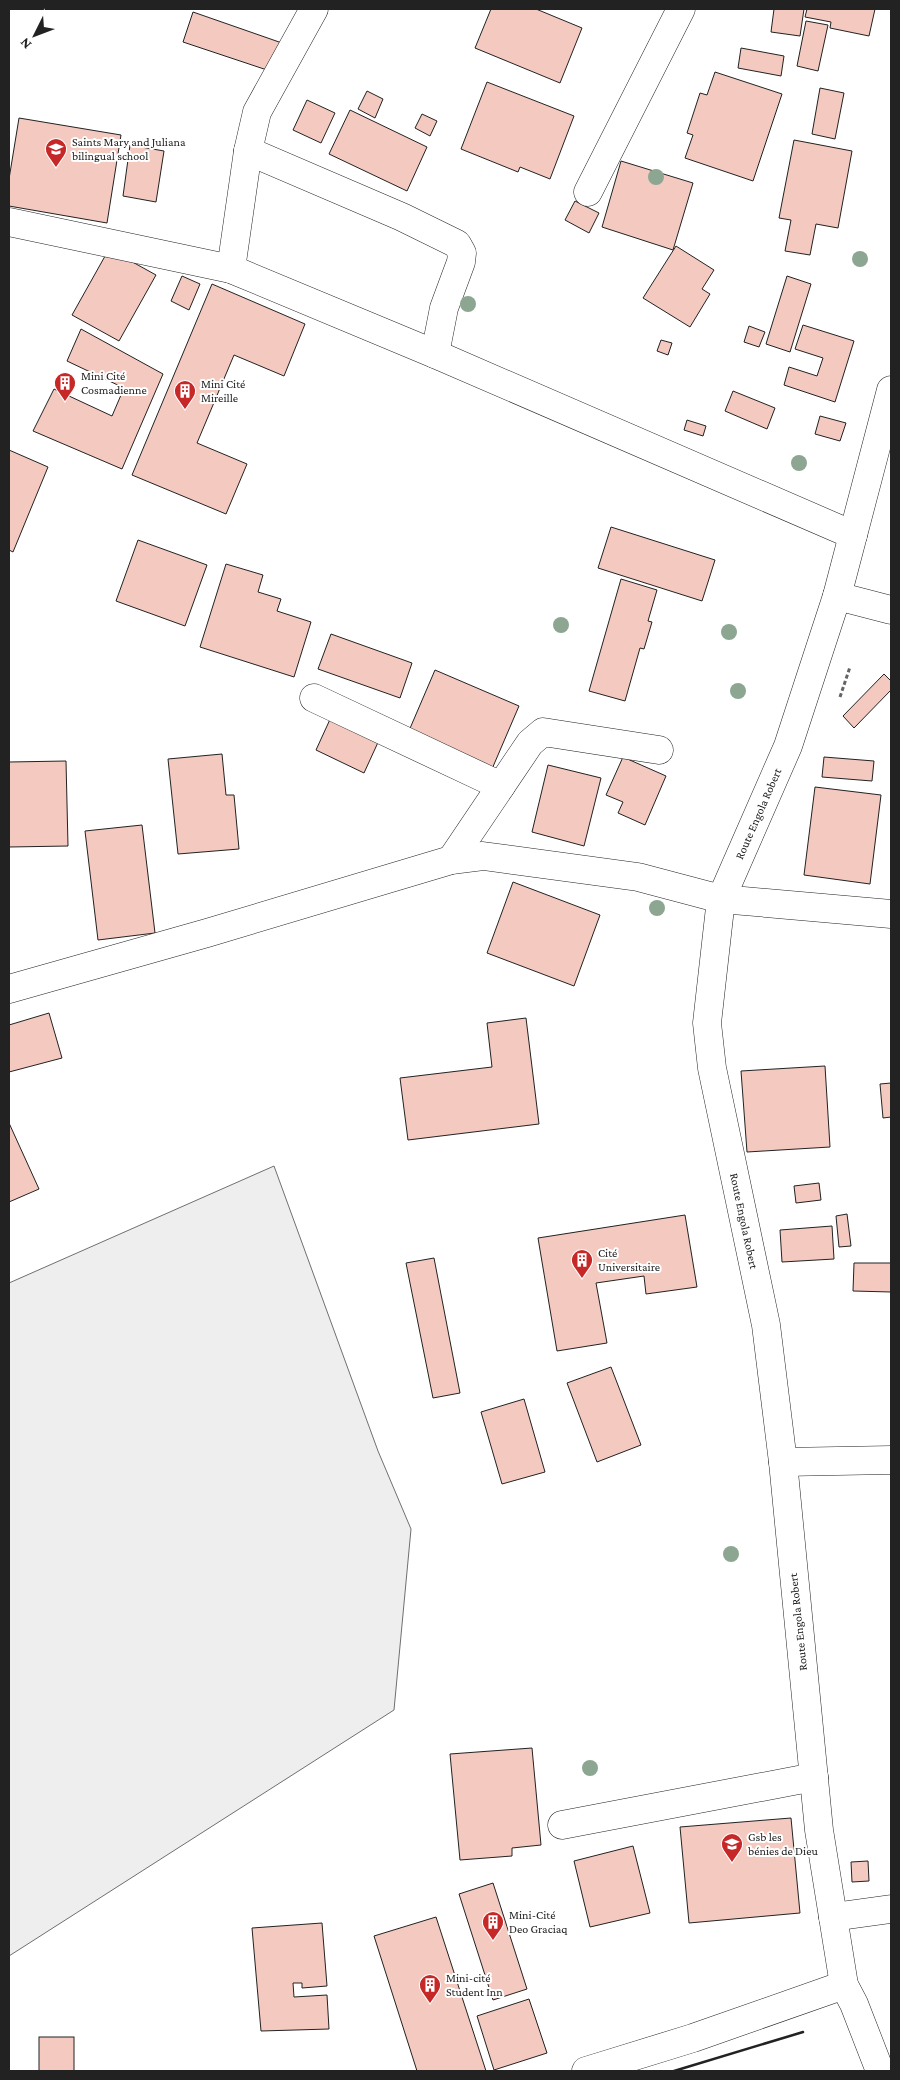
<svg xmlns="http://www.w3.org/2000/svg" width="900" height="2080" viewBox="0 0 900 2080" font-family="'Crimson Pro',serif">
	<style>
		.green { fill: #eee; stroke: #6f6f6f }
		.building { fill: #f3c9c0; stroke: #222 }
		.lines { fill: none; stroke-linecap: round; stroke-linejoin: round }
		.minor-casing { stroke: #222; stroke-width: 29 }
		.tertiary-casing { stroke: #222; stroke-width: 29 }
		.path { stroke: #646464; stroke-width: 3; stroke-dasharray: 4 2.5; stroke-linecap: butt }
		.minor { stroke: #fff; stroke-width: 28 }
		.tertiary { stroke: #fff; stroke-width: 28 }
		.wall { stroke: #222; stroke-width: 2.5 }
		.tree { fill: #8da692 }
		.labels { text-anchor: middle; stroke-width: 4; stroke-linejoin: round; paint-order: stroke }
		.poi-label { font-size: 12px; fill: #222; stroke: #fff; text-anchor: start }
		.street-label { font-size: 12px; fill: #222; stroke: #fff }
	</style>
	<rect width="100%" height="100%" fill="#fff"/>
	<polygon class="green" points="274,1166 378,1451 411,1529 394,1710 9,1956 9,1283"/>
	<g class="building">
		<polygon points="491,9 536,9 582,28 560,83 475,48"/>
		<polygon points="774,9 804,9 800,36 771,32"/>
		<polygon points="807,9 875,9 869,36 830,28 831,22 805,17"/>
		<polygon points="193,12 282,43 273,72 183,42"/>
		<polygon points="806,21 828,25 818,71 797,66"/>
		<polygon points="741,48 784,56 781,76 738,68"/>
		<polygon points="715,72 782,94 753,181 685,158 693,135 687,133 700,93 707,95"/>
		<polygon points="487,82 574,116 550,179 520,167 518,172 461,149"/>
		<polygon points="820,88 844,93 835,139 812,134"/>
		<polygon points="367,91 383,99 375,118 358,109"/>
		<polygon points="307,100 335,113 321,143 293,130"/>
		<polygon points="350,110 427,147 407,191 329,154"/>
		<polygon points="422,114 437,121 430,136 415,128"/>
		<polygon points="19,118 121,135 107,223 9,206 9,179"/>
		<polygon points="794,140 852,151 838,228 816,224 810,255 785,251 791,220 779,218"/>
		<polygon points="130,145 164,151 156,202 123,196"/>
		<polygon points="621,161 693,183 673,250 602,227"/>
		<polygon points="575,201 599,213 589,233 565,220"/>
		<polygon points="676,246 714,270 702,289 710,294 690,327 643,298"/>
		<polygon points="109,249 156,275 119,341 72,315"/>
		<polygon points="182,276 200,284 189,310 171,301"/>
		<polygon points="787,276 811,284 790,352 766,344"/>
		<polygon points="212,284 305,324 284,376 234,355 197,443 247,464 226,514 132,475"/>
		<polygon points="803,325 854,341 835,402 784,385 789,367 817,376 823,358 795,349"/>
		<polygon points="749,326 765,332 759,347 744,342"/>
		<polygon points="81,329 163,374 122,469 33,431 54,389 112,416 124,388 67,361"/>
		<polygon points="661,340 672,343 668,355 657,351"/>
		<polygon points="733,391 775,408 767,429 725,411"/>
		<polygon points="820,416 846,423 840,441 815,434"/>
		<polygon points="687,420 706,426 703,436 684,430"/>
		<polygon points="9,450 48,467 13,552 9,550"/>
		<polygon points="611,527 715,560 702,601 598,568"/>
		<polygon points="138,540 207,565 185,626 116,601"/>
		<polygon points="226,564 263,575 258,592 281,599 277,611 311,622 294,677 200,647"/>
		<polygon points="621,579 657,590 648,621 652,622 644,649 640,648 625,701 589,691"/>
		<polygon points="331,634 412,663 400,698 318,669"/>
		<polygon points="435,670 519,706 492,769 408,733"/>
		<polygon points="884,674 891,681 891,690 854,728 843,716"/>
		<polygon points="332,715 380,738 364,773 316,750"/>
		<polygon points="222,754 226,795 234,795 239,849 178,854 168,759"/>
		<polygon points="623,757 666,776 645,825 618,813 623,802 606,795"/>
		<polygon points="824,757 874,761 872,781 822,777"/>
		<polygon points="66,761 68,846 9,847 9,762"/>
		<polygon points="548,765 601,778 584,846 532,832"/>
		<polygon points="815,787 881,795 870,884 804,875"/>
		<polygon points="142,825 155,933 98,940 85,831"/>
		<polygon points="513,882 600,915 574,986 487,953"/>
		<polygon points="49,1013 62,1058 9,1072 9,1025"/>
		<polygon points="526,1018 539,1124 408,1140 400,1078 492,1067 487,1023"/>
		<polygon points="825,1066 830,1147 747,1152 741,1071"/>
		<polygon points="891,1083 891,1117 883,1118 880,1084"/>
		<polygon points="9,1123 39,1189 9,1202"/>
		<polygon points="819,1183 821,1200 796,1203 794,1186"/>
		<polygon points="847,1214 851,1246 839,1247 836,1216"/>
		<polygon points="685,1215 697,1287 646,1294 644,1276 596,1283 607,1343 557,1351 538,1238"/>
		<polygon points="832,1226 834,1259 782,1262 780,1230"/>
		<polygon points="434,1258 460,1393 433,1398 406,1263"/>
		<polygon points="854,1263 891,1263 891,1292 853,1291"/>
		<polygon points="611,1367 641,1445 597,1462 567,1383"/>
		<polygon points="524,1399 545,1472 502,1484 481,1412"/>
		<polygon points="532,1748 541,1845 512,1848 512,1856 460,1860 450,1754"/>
		<polygon points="791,1818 800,1913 689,1923 680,1827"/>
		<polygon points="633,1846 650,1913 590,1927 574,1861"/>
		<polygon points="868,1861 869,1881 852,1882 851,1862"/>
		<polygon points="493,1883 527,1989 493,2000 459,1894"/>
		<polygon points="436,1917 486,2071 417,2071 374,1936"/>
		<polygon points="322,1923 327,1986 302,1988 302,1983 293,1983 294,1997 327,1995 329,2029 261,2031 252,1928"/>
		<polygon points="529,1999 547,2053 494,2070 477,2016"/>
		<rect x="39" y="2037" width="35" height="34"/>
	</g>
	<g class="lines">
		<g class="minor-casing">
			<g id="minor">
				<polyline points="314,9 257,112 248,151 402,217 457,244 462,253 461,262 444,308 435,354"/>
				<polyline points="588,192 681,9"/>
				<polyline points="9,222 231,269 435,354 853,535"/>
				<polyline points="231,269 248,151"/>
				<polyline points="837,596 891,610"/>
				<polyline points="314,698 501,786"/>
				<polyline points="451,860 530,743 543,732 659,750"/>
				<polyline points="9,989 207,933 451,860 483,856 638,877 721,899 891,914"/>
				<polyline points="783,1462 891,1460"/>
				<polyline points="562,1825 814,1777"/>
				<polyline points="833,1917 891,1909"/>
				<polyline points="586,2071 693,2038 844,1985"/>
			</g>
		</g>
		<g class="tertiary-casing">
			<g id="tertiary">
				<path id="s1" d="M880,2071L854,2004L844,1985L819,1830L783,1462L766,1325L712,1068L707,1023L721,899L788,746L837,596L891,390"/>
			</g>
		</g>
		<polyline class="path" points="840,697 850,667"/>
		<use href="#minor" class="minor"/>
		<use href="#tertiary" class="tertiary"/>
		<polyline class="wall" points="674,2071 803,2032"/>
	</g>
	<g class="tree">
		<circle cx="656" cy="177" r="8"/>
		<circle cx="860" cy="259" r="8"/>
		<circle cx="468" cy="304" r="8"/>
		<circle cx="799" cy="463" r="8"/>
		<circle cx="561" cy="625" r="8"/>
		<circle cx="729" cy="632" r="8"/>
		<circle cx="738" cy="691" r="8"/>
		<circle cx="657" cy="908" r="8"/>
		<circle cx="731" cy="1554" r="8"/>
		<circle cx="590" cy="1768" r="8"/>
	</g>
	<defs>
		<g id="school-pin" transform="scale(1.125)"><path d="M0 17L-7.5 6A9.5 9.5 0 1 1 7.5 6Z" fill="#c62828" stroke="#fff"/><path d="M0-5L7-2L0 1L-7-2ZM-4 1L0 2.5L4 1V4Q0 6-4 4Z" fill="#fff"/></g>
		<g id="building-pin" transform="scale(1.125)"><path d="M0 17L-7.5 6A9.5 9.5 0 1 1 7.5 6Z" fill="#c62828" stroke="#fff"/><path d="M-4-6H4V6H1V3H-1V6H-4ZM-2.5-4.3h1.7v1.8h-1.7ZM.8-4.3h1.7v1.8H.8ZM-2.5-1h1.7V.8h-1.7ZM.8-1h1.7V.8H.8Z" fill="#fff"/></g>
	</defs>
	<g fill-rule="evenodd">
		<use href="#school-pin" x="56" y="149"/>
		<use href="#building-pin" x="65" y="383"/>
		<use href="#building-pin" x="185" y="391"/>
		<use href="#building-pin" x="582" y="1260"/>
		<use href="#school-pin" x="732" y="1844"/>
		<use href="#building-pin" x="493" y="1922"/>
		<use href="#building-pin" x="430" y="1985"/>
	</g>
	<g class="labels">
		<g class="poi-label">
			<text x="72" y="146">Saints Mary and Juliana<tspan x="72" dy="14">bilingual school</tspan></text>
			<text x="81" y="380">Mini Cité<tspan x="81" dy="14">Cosmadienne</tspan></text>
			<text x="201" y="388">Mini Cité<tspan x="201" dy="14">Mireille</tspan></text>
			<text x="598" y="1257">Cité<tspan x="598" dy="14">Universitaire</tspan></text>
			<text x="748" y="1841">Gsb les<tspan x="748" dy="14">bénies de Dieu</tspan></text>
			<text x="509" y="1919">Mini-Cité<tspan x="509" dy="14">Deo Graciaq</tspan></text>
			<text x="446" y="1982">Mini-cité<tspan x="446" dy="14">Student Inn</tspan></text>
		</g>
		<g class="street-label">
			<text dy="4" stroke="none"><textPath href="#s1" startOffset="1284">Route Engola Robert</textPath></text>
			<text transform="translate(744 1221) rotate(78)" y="4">Route Engola Robert</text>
			<text transform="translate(798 1622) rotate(-96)" y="4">Route Engola Robert</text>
		</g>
	</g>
	<rect width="900" height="2080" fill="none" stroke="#222222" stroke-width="20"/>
	<g transform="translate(35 35) rotate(228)" stroke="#ffffff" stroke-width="4" paint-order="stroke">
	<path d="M0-4L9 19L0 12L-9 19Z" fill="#222222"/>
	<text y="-8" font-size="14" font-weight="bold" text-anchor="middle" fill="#222222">N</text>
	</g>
</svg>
